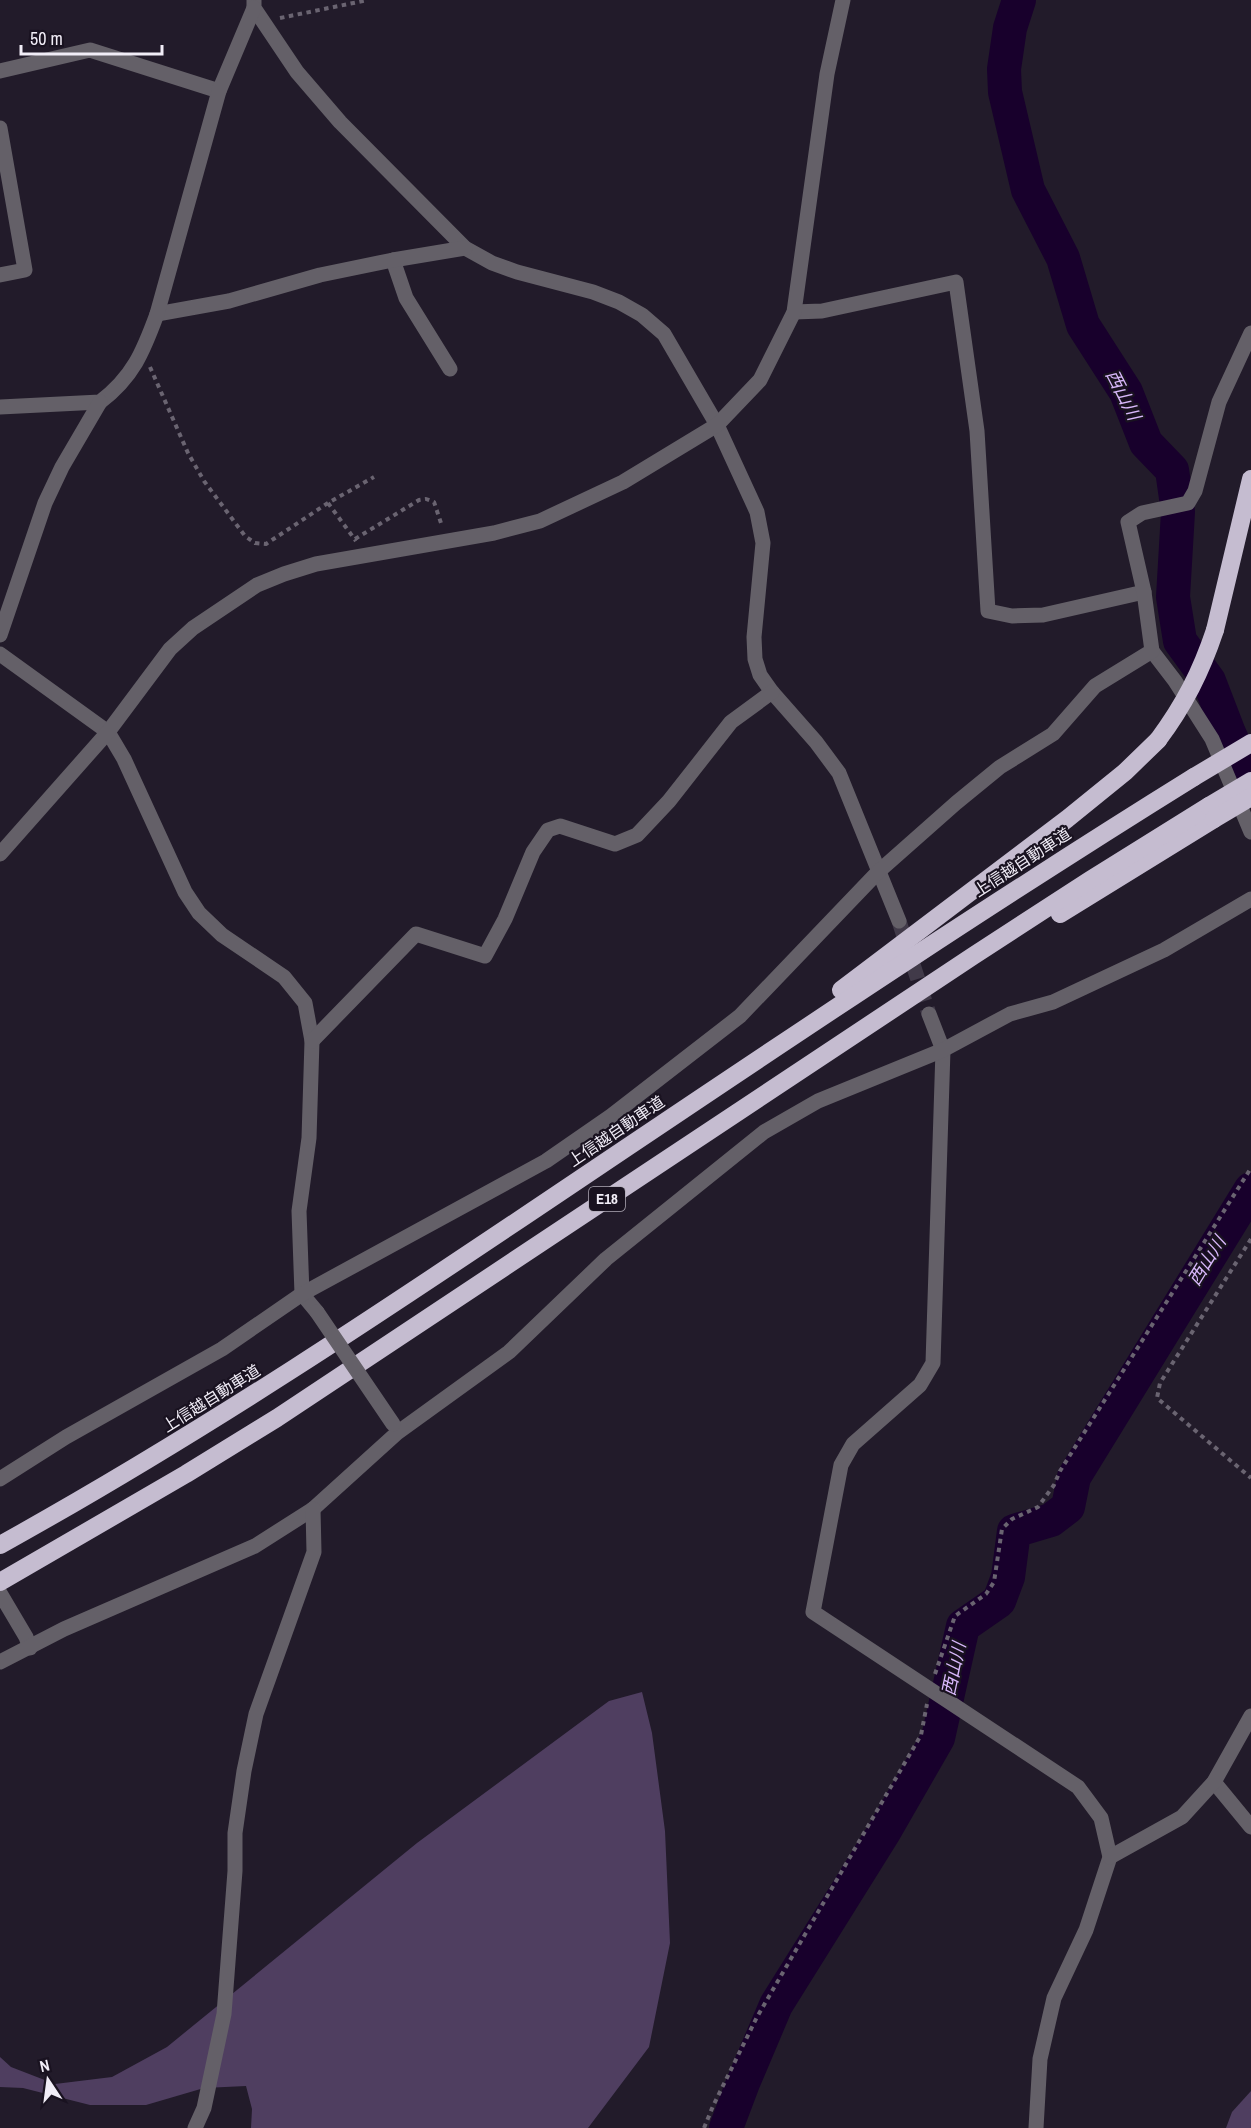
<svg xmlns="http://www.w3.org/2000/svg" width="1251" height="2128" viewBox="0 0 1251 2128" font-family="'Archivo Narrow','Noto Sans JP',sans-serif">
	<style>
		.green { fill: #4f3e60 }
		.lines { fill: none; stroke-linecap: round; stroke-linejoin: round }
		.river { stroke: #18002c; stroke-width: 34 }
		.minor-tunnel { stroke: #413a49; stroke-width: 15; stroke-dasharray: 15 8; stroke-linecap: butt }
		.path { stroke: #6a6471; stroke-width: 4; stroke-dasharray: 4.5 4.5; stroke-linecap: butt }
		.minor { stroke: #646068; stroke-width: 15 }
		.highway { stroke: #c5bcd0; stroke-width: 18 }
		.minor-bridge { stroke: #646068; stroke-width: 15 }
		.highway-bridge { stroke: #c5bcd0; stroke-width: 18 }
		.labels { text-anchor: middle; stroke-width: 4.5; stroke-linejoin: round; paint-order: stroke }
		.shield { fill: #191220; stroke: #b0abb6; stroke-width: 1.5 }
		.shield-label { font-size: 15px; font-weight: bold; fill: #f1edf7 }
		.street-label { font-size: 16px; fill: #f1edf7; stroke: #191220 }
		.water-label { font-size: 18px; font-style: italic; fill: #d8b8fb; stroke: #191220 }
	</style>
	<rect width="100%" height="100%" fill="#221b2a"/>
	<g class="green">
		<polygon points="642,1692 652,1733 665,1831 670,1943 649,2047 588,2128 251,2128 252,2109 246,2086 204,2088 146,2105 90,2105 23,2088 0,2087 0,2057 11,2067 55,2084 112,2077 167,2047 417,1843 609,1701"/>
		<polygon points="1251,2091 1251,2128 1226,2128 1232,2112"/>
	</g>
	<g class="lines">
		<g class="river">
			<polyline points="1019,0 1010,28 1004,69 1005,92 1028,190 1063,258 1083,325 1126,392 1146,443 1172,470 1178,512 1173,597 1180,641 1209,681 1229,733 1251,782"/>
			<polyline points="726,2128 743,2083 776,2005 884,1832 938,1738 963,1626 999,1601 1008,1577 1014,1531 1051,1520 1068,1507 1074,1477 1251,1189"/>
		</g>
		<polyline class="minor-tunnel" points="899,921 929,1014"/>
		<g class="path">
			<polyline points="280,18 368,0"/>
			<polyline points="150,367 188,453 204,481 245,536 255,543 266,544 328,503 374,477"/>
			<polyline points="328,503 356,541"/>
			<polyline points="355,539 419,500 426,499 434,502 442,526"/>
			<polyline points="1251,1239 1160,1383 1157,1398 1251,1478"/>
			<polyline points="935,1674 955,1616 986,1594 994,1582 1002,1529 1012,1519 1038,1507 1054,1485 1060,1471 1251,1168"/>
			<polyline points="704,2128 713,2106 757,2017 921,1735 927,1704"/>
		</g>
		<g class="minor">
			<polyline points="254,0 254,8 297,72 340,122 465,248 492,263 517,272 593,292 619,302 642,315 664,334 717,425 757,512 763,543 754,637 755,659 760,675 772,692 816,742 839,773 899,921"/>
			<polyline points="0,71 90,50 219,91"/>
			<polyline points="0,128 25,270 0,275"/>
			<polyline points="393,260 406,298 450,369"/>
			<polyline points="794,312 822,311 956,282 977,431 988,611 1012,616 1043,615 1144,592"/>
			<polyline points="157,314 229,301 320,275 393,260 465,248"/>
			<path d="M0,407L100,402C133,377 143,352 157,314L219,91L254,8"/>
			<polyline points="0,635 45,503 62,467 100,402"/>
			<polyline points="1152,651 1175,681 1212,739 1251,832"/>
			<polyline points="0,654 108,732 124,759 185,892 199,913 222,935 284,977 305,1003 312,1041 309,1138 299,1211 302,1294 317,1312"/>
			<polyline points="0,854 108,732 170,649 193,628 257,585 284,574 316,564 494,533 540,521 623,482 717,425 760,380 794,312 827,74 843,0"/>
			<polyline points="929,1014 943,1050 933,1363 920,1385 853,1444 841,1465 813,1612 1078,1787 1101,1818 1110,1857 1086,1930 1054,1998 1040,2059 1036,2128"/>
			<polyline points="312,1041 416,934 485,956 505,919 533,852 548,830 560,826 615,844 637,835 669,801 731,722 772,692"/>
			<polyline points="0,1479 66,1437 222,1349 302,1294 546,1161 611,1116 740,1016 878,872 956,803 1000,767 1053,734 1095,686 1152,651 1144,592 1128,522 1142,513 1188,503 1195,491 1219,402 1251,333"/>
			<polyline points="0,1593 26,1637 30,1648"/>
			<polyline points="0,1662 64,1629 255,1546 313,1509 397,1433 509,1352 606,1259 764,1132 818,1101 943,1050 1010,1014 1053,1002 1164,950 1251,899"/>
			<polyline points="1214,1782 1251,1827"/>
			<polyline points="1110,1857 1182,1817 1214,1782 1251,1716"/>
			<polyline points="195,2128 204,2108 224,2014 235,1871 235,1833 244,1771 256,1714 314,1552 313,1509"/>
		</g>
		<g class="highway">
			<polyline points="1215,630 1251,479"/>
			<polyline points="1060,914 1214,819"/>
			<polyline points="841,990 1067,819 1125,772 1158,740"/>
			<path d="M0,1545C219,1424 425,1283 632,1144C818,1019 1004,895 1194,777"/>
			<polyline points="0,1582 186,1474 277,1418 973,956 1090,880 1209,806"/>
		</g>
		<polyline class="minor-bridge" points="317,1312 393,1424"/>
		<g class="highway-bridge">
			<path d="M1158,740C1184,705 1201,672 1215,630"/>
			<polyline points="1194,777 1251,743"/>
			<polyline points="1209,806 1251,781"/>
			<polyline points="1214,819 1251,797"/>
		</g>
	</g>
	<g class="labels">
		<rect class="shield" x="589" y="1187" width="36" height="24" rx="4.5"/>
		<g class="shield-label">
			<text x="607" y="1204">E18</text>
		</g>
		<g class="street-label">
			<text transform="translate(1022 862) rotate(-33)" y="6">上信越自動車道</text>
			<text transform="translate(616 1131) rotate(-34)" y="6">上信越自動車道</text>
			<text transform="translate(211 1398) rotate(-32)" y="6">上信越自動車道</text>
		</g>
		<g class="water-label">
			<text transform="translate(1123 395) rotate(63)" y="6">西山川</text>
			<text transform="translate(1207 1261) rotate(-58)" y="6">西山川</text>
			<text transform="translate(954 1669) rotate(-78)" y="6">西山川</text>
		</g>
	</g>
	<g transform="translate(48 2080) rotate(347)" stroke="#191220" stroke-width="4.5" paint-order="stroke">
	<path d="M0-4.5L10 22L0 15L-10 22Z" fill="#f1edf7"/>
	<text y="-9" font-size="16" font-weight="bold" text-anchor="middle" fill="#f1edf7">N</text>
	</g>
	<path d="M21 45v9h141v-9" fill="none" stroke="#f1edf7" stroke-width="3"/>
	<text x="30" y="45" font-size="18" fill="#f1edf7" stroke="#191220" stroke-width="4.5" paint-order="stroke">50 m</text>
</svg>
